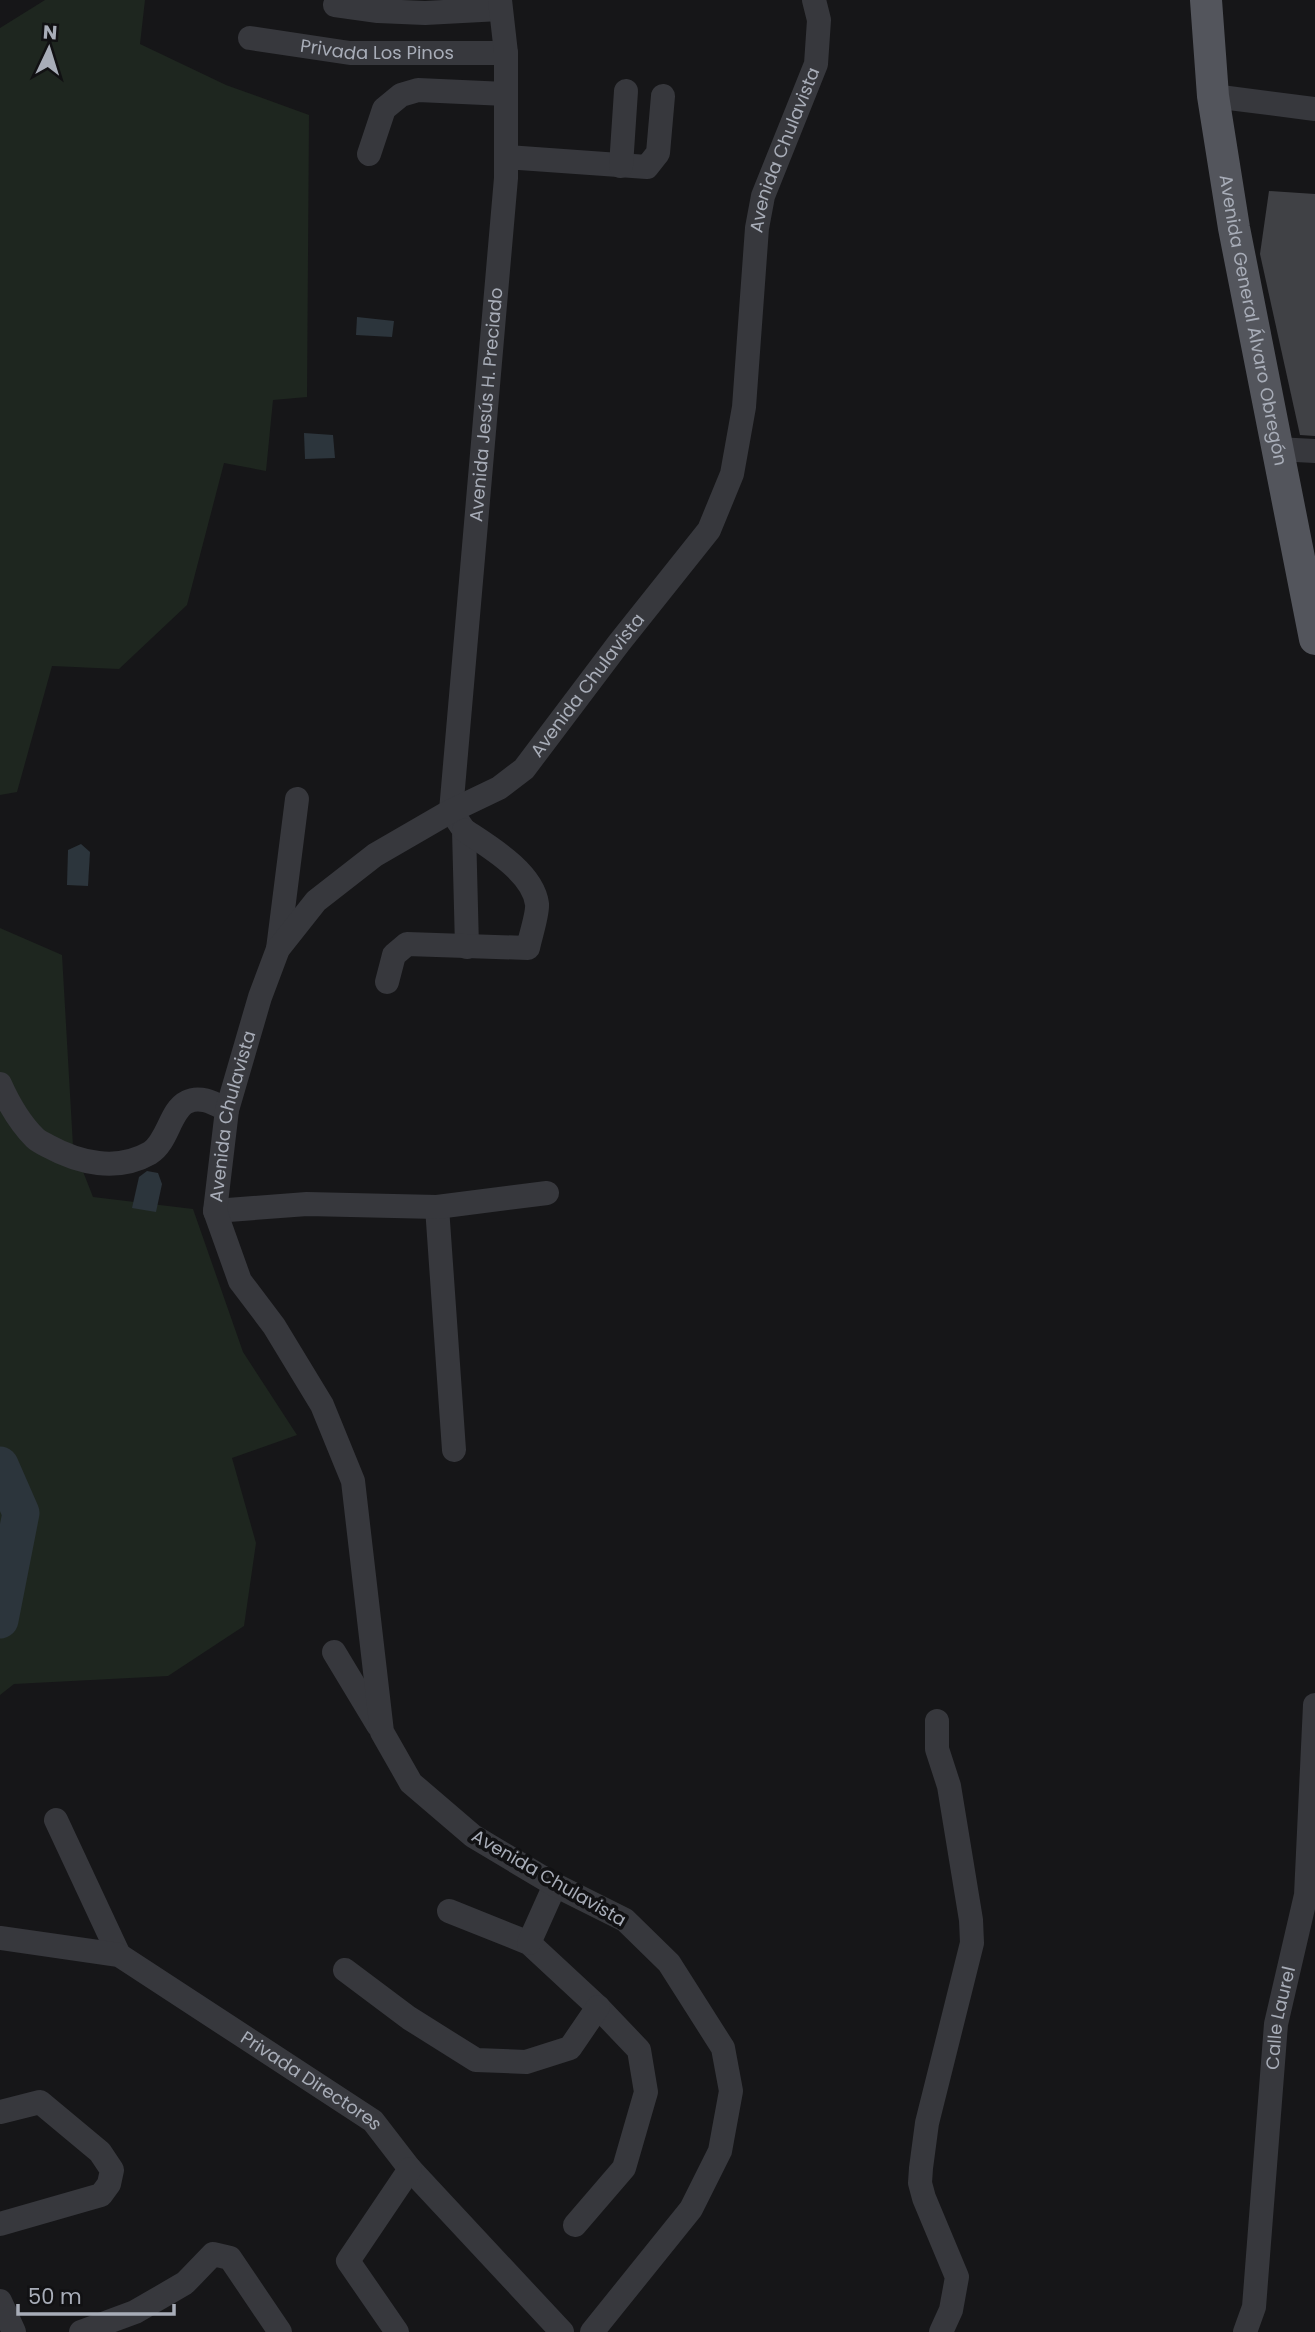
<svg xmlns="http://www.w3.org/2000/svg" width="1315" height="2332" viewBox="0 0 1315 2332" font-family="Poppins,sans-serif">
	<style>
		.green { fill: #1e261f }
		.water { fill: #2c353c }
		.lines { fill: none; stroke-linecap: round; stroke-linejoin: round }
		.river { stroke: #2c353c; stroke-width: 37 }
		.building { fill: #404145 }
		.minor { stroke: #37383d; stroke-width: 24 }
		.major { stroke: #53555c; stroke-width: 32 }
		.labels { text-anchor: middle; stroke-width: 7; stroke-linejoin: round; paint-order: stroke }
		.street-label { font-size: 18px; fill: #a8adb8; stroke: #111113 }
	</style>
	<rect width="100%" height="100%" fill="#161618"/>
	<g class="green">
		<polygon points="45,0 145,0 140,44 226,85 309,115 307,397 273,400 266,471 224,463 187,605 119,669 52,666 17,792 0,795 0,28"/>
		<polygon points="0,928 62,955 73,1146 93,1197 193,1209 243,1352 297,1435 232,1458 256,1543 244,1626 168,1676 14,1684 0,1695"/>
	</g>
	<g class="water">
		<polygon points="357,317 394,321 392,337 356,335"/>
		<polygon points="304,433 333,435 335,458 305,459"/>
		<polygon points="81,844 90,852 88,886 67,885 68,850"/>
		<polygon points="147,1171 158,1173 162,1184 156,1212 132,1208 139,1177"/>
	</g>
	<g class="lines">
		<polyline class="river" points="0,1465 21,1513 0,1620"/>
	</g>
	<polygon class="building" points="1269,191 1315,194 1315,436 1300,435 1260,254"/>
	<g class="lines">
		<g class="minor">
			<polyline points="335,5 378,11 425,13 500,9"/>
			<path id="s1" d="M250,38L350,53H506"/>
			<polyline points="1213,96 1315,109"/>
			<polyline points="369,154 384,109 401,95 418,90 506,94"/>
			<polyline points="506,157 647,167 658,153 663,96"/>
			<polyline points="621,166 626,91"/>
			<polyline points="1277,449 1315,451"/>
			<path id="s2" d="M467,947L464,830L451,811L506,178V53L500,0"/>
			<polyline points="278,949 297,799"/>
			<path d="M387,982L394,955L407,944L528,948C530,937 538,914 537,904C533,872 488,846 464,830"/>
			<path d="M0,1084C8,1102 21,1124 35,1138C38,1141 44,1144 48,1146C79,1163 117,1172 150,1153C168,1142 170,1110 187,1102C201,1095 215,1104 227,1110"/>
			<polyline points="437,1207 454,1450"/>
			<polyline points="215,1211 307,1204 437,1207 547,1193"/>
			<polyline points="334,1652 378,1725"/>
			<polyline points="937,1721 937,1749 949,1786 971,1920 972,1943 927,2123 921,2168 920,2183 924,2198 957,2277 951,2310 941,2332"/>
			<polyline points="56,1820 119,1955"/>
			<polyline points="449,1911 529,1943 598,2007 639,2050 646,2092 624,2168 575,2225"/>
			<path id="s3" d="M0,1938L119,1955L373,2121L410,2169L562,2332"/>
			<polyline points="529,1943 555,1885"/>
			<polyline points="345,1970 409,2018 476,2060 526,2062 570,2048 598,2007"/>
			<polyline points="0,2112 40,2102 100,2152 112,2170 109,2184 101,2195 0,2224"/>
			<polyline points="0,2301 14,2332"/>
			<polyline points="81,2332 135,2312 185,2283 213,2254 230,2258 280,2332"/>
			<polyline points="397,2332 348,2261 410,2169"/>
			<path id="s4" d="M592,2332L691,2209L720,2151L731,2091L723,2048L669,1963L625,1920L555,1885L473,1836L411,1783L382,1732L353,1481L322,1405L274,1326L240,1281L215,1211L227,1110L260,997L278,949L316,901L375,855L451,811L499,788L524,769L619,643L709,530L732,474L744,407L757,228L763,196L816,64L819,20L814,0"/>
			<path id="s5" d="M1245,2332L1254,2307L1276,2024L1306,1895L1315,1705"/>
		</g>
		<path class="major" id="s6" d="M1206,0L1213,96L1234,228L1315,639"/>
	</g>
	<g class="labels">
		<g class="street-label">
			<text dy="6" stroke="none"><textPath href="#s1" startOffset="128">Privada Los Pinos</textPath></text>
			<text dy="6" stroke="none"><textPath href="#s4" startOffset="2634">Avenida Chulavista</textPath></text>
			<text dy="6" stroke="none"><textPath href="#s6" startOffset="324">Avenida General Álvaro Obregón</textPath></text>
			<text dy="6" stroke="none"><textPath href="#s2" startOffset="548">Avenida Jesús H. Preciado</textPath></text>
			<text dy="6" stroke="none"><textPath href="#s4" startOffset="2046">Avenida Chulavista</textPath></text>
			<text dy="6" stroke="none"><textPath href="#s4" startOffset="1458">Avenida Chulavista</textPath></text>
			<text transform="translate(549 1878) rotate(30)" y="6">Avenida Chulavista</text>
			<text dy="6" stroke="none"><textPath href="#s5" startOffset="317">Calle Laurel</textPath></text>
			<text dy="6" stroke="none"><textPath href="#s3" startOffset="350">Privada Directores</textPath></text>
		</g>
	</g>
	<g transform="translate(49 49) rotate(4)" stroke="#111113" stroke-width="5" paint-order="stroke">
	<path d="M0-5L12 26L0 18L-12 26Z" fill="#a8adb8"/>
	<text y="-10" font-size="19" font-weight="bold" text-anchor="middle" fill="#a8adb8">N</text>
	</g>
	<path d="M18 2304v10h156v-10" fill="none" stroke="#a8adb8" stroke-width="3.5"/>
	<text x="28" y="2304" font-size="21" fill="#a8adb8" stroke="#111113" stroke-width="5" paint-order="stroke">50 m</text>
</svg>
